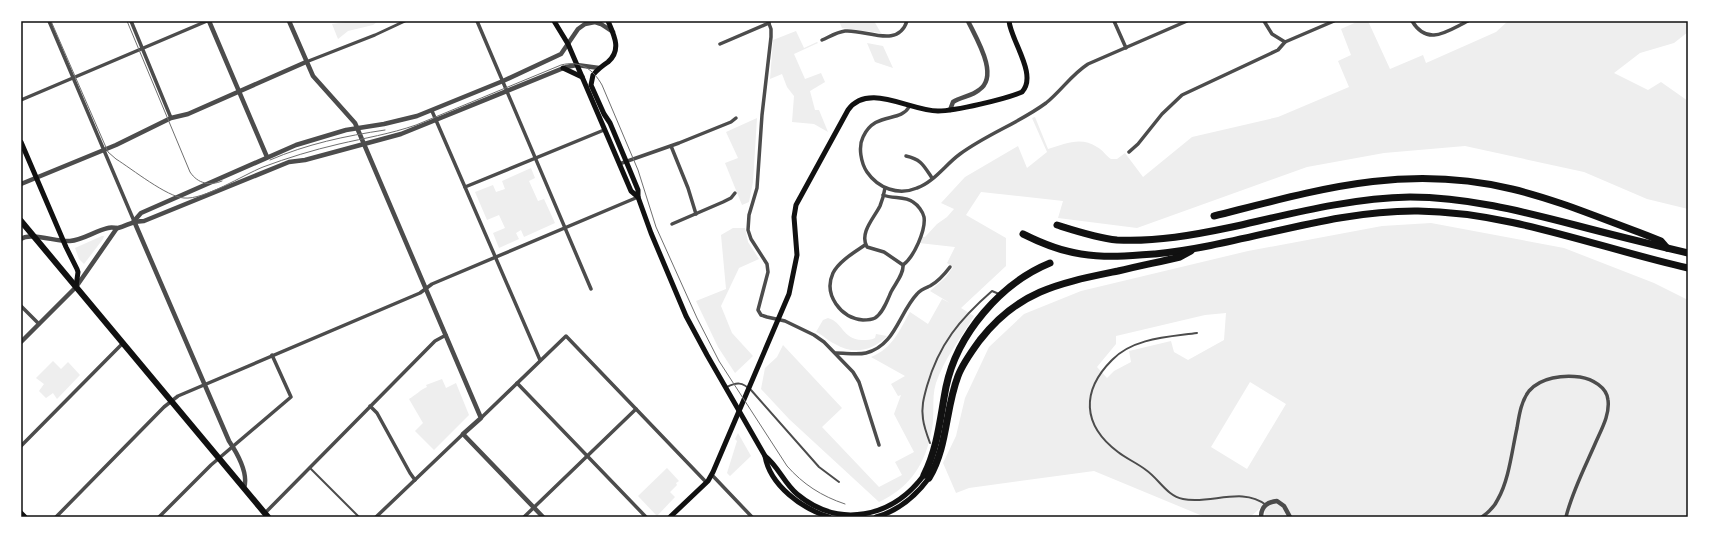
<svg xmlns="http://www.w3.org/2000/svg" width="1709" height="538" viewBox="0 0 1709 538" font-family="Quicksand,sans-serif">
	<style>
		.green { fill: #eee; fill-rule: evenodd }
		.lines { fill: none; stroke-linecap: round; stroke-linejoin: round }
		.service { stroke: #4c4c4c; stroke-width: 2 }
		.pedestrian { stroke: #4c4c4c; stroke-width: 3 }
		.minor { stroke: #4c4c4c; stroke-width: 3.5 }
		.tertiary { stroke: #4c4c4c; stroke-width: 4.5 }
		.secondary { stroke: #111; stroke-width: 5 }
		.primary { stroke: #111; stroke-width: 6 }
		.motorway { stroke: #111; stroke-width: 7 }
		.tram { stroke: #707070; stroke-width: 1 }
		.neatline { fill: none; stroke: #111; stroke-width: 1.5 }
	</style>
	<rect width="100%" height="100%" fill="#fff"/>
	<g class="green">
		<polygon points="353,21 378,21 373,25 348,31 338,39 332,24"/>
		<polygon points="839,21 874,21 881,33 842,28"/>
		<path d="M1359,21H1368L1390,69L1423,55L1426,63L1496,32L1508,21H1688V32L1674,43L1640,53L1614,73L1648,90L1661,82L1688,101V209L1647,199L1584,172L1465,146L1384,153L1307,167L1137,228L1058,218L1063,201L981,192L966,215L1006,238V266L961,308L974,316C961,338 944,359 936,383C932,396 934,407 933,420C933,426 931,432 930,438C923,468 907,489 879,502L789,419L761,389L765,368L777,357L783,345L842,408L822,427L879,487L902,475L895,462L914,452L894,414L901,395L898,396L891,384L905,376L871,357C893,348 899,331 910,312L928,324L942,299L950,303L930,291L946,277L953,267L947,263L955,247L919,243L921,237H925L937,224L947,217L954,209L941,203L965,177L1018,146L1027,168L1047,152L1032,118L1035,117L1048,149C1065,144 1081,136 1097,147C1103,150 1106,156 1111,159H1117L1125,153L1143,177L1192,137L1278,117L1349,87L1338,61L1351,55L1341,29Z"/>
		<polygon points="796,31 804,48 817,42 818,43 794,54 805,79 821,73 825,82 810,91 815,110 819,110 828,132 814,124 792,122 794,96 787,87 782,74 770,79 773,40"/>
		<polygon points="867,43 883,46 893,68 875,62"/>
		<polygon points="757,118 753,182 749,202 742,205 725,163 738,158 726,132"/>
		<polygon points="531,168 535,178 529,181 538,201 544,199 555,223 524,237 521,230 516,233 519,239 499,248 493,233 505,228 499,215 487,220 475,192 493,185 496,192 505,189 502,181"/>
		<path d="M1431,223L1564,248L1654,283L1688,300V517H1265L1264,505L1250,517H1205L1094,471L969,488L956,493L943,463L956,436L965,398L989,347L1024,314L1081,291L1248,251L1382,226ZM1226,313L1224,340L1188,360L1174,352L1171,341L1129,351L1131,362L1114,371L1107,378L1097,367L1116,344V336L1205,315ZM1250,382L1286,404L1247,469L1211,447Z"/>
		<polygon points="733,228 745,228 748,242 759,259 739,268 721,306 732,333 753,356 735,373 718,347 696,301 726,289 721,235"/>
		<polygon points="102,236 104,236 103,239 84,264 79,259 75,248"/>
		<path d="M828,318C843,322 842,339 862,340C867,340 871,340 875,338L876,334L887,336C873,351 853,355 835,344C828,341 823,335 816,332L823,320Z"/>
		<polygon points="53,361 61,369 68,362 80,375 57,399 53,393 46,398 39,391 44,384 36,378"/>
		<path d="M442,379L446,388L456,383L469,415L434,450L415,431L423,423L409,399C416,395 420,390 427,387L426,385Z"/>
		<polygon points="738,433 751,456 730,476 727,473 737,441 735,439"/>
		<polygon points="667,468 679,481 676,483 677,485 670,492 675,497 657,516 638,496"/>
	</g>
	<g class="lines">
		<g class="service">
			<path d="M1197,333C1168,337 1133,338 1112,360C1081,391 1082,425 1118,452C1127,459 1137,463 1146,470C1159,479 1167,496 1183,499C1210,505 1242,486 1266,505"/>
			<path d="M727,387C737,382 742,382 751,390L819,467L839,482"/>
			<path d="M930,443C927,435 924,427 923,419C921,407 924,397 927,386C939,344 960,319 992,291L999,294"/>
			<polyline points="310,468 359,517"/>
		</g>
		<polyline class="pedestrian" points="306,62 375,35 405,21"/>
		<g class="minor">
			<polyline points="49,21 134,221"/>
			<polyline points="131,21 171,118"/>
			<polyline points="477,21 591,289"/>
			<polyline points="768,21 771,29 771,37 762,115 757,188 749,215 748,230 751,239 767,264 768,272 758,310 761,315 767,317 785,321 814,335 824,342 853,372 859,382 879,445"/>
			<polyline points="1114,21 1126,48"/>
			<polyline points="1264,21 1272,34 1285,42 1334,21"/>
			<path d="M1412,21C1428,47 1447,31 1468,21"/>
			<path d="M822,40C829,37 837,32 845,31C866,29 898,49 907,21"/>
			<polyline points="720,44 769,23"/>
			<polyline points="21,100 207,21"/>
			<path d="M909,107C900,123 875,111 863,137C858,147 861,163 867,172C878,188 898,196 917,188C934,182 946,164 960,154C987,134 1019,123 1046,103C1061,91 1071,75 1088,64L1187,21"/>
			<polyline points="432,111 540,360"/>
			<polyline points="671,146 688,188 696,214"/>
			<polyline points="1129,152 1138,144 1162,114 1182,95 1278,50 1285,42"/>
			<path d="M906,156C921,159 924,166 932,178"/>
			<polyline points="619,164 679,143 731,122 736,118"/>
			<polyline points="465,187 604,130"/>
			<path d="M883,195C892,199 906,196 913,202C918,205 923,212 924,217C926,230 914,257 903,265L884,252L867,247C859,233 874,218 880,206C882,201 884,194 885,188"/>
			<polyline points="672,224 723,202 731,198 735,193"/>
			<path d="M865,245C855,252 839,261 833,273C823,295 841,318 863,320C867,320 871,320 875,318C883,313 887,301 891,292C895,284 904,274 903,265"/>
			<polyline points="21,306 39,324"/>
			<path d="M836,353C846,353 857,355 866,353C895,346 899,313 917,294C921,289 925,288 930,286C939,281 944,275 950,267"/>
			<polyline points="517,383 646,517"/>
			<polyline points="370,406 377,413 410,473 415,480"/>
			<polyline points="481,418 566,336 706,482"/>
			<polyline points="21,446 123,343"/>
			<polyline points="712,475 752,517"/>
			<polyline points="265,513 435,341 446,335"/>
			<polyline points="56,517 164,407 178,396 420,293 432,284 638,197"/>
			<polyline points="159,517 211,465 291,397 272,355"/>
			<polyline points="376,517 463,434"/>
			<polyline points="524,517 636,409"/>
			<path d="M1482,517C1489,512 1495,506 1498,499C1509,480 1512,450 1517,428C1519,416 1521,401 1529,391C1541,377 1563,375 1580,377C1592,379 1607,387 1608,400C1610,415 1601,430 1595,444C1585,467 1572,492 1566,517"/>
		</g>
		<g class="tertiary">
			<polyline points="209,21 267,157"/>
			<polyline points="289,21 313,76 355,123 481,418 463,434 543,517"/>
			<path d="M950,110L953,102C961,97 972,96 979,90C1000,76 976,38 968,21"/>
			<polyline points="21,184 116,145 171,118 188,114 306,62"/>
			<polyline points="134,221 141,213 296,145 346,130 384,124 417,116 503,81 561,54 578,29 585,24 595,22 601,24 613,32"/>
			<path d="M134,221L229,441C237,453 249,473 244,488"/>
			<path d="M21,239C30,232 57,242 70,241C83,240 95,231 108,228C111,227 115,228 118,228C129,225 131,221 144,221L289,162L305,160L401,134L566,67L577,65L599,68"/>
			<polyline points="21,342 76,287 117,228"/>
			<path d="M1261,517C1261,507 1267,502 1277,501L1284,506L1290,517"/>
		</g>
		<g class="secondary">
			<polyline points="554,21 568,44 631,191 638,197"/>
			<path d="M608,21C614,35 622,50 608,62C602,66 597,70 593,75L591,85L604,114L610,123L626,161L638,190V197L651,233L686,316L707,355L765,456C778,466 784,483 797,494C839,529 892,518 924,475"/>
			<polyline points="563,68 582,77"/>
			<polyline points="21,142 66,247 77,269 78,272 76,287"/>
			<path d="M765,456C770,486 803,509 829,517"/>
			<polyline points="21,513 25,517"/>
			<path d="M670,517L708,481L713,472L789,294L797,255L794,217L796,205L848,110C868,82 910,111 938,111C955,111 1006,99 1022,92C1038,75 1011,41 1009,21"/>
			<path d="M876,517C898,511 915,497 929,478"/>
		</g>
		<polyline class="primary" points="21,221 268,517"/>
		<g class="motorway">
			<path d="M1214,216C1317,190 1404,163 1512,189C1558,200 1602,219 1646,235L1661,241L1667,248"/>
			<path d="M1057,225C1076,231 1097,238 1117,240C1156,242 1194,235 1232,227C1290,214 1350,198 1410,197C1466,197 1521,211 1575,225C1613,235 1650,244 1688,253"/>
			<path d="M1023,234C1041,243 1060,251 1081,254C1106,258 1130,256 1155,254C1244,245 1328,210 1418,211C1510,212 1599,248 1688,268"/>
			<path d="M924,475C938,447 940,418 946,387C957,334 1001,283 1050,263"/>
			<path d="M929,478C948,446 945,410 958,376C963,363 972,351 980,340C1019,290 1060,283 1118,271C1138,266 1159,262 1180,257L1191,251"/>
		</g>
		<g class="tram">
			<path d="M51,21L108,152L116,159C132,169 167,197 184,198C204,200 243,175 263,167C287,158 313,150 339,144C365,138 390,134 416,125L561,65C580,60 593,69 602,85L638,170L656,227L697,318L719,361L787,466C803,484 821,496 845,504"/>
			<path d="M127,21L190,172C198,184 210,186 222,181"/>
			<path d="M270,160C307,144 345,136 385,130"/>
		</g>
	</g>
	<rect width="1709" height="538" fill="none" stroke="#ffffff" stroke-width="44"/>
	<rect x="22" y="22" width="1665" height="494" class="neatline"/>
</svg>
